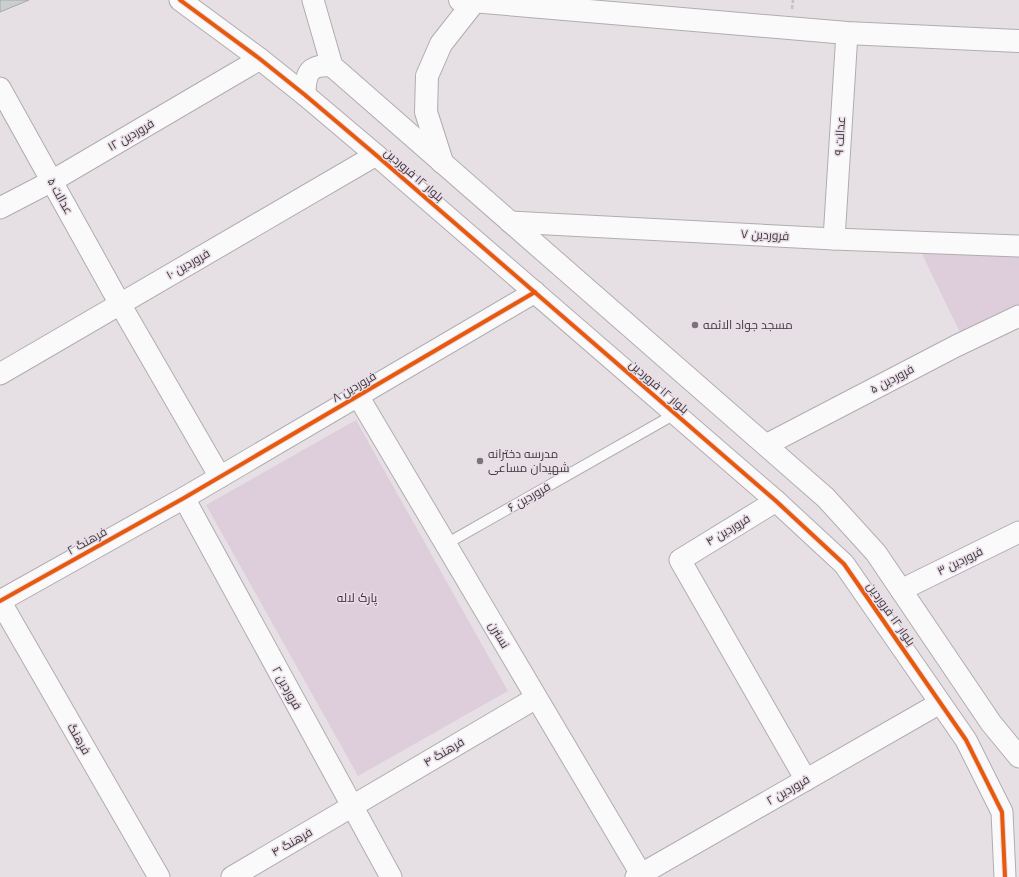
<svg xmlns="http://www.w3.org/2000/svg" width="1019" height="877" viewBox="0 0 1019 877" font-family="'Varela Round',Cairo,sans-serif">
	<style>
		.green { fill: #decedc }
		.building { fill: #cacecd; stroke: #a8a8a9 }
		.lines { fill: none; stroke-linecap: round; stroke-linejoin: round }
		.service-casing { stroke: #b1acb0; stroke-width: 12 }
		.minor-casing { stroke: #b1acb0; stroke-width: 23 }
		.tertiary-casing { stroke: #b1acb0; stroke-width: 24 }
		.path { stroke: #c3c1c3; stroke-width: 2.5; stroke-dasharray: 4 2; stroke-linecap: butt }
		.service { stroke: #fbfafb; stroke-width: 10 }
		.minor { stroke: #fbfafb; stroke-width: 21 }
		.tertiary { stroke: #fbfafb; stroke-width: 22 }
		.cycleway-casing { stroke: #e9dde7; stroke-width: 6 }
		.cycleway { stroke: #e8590c; stroke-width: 4 }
		.poi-dot { fill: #797478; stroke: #e9dde7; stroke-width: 1.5 }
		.labels { text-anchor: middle; stroke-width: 3; stroke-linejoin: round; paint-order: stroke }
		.street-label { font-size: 12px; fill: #3f3a3e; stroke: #e9dde7 }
		.poi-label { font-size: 12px; fill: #3f3a3e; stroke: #e9dde7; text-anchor: start }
		.park-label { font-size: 12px; fill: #432141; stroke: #e9dde7 }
	</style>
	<rect width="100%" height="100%" fill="#e6e0e5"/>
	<g class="green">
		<polygon points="919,248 1019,254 1019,326 969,351"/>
		<polygon points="356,420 508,691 358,776 206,505"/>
	</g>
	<polygon class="building" points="0,0 29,0 0,12"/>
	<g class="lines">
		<g class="service-casing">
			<polyline id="service" points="446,544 675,414"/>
		</g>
		<g class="minor-casing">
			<g id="minor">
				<polyline points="180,0 260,59 305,95 376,155 776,501 844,564 966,740 1002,812 1005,877"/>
				<polyline points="313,0 332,66 826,498 876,553 991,723 1019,757"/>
				<polyline points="0,88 120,304 220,477"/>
				<path d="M305,95C305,73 309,64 332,66"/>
				<polyline points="0,208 52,181 260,59"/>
				<polyline points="510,222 834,239 1019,246"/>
				<polyline points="834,239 847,33"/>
				<polyline points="0,374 376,155"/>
				<polyline points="358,396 641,874"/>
				<polyline points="766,445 956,346 1019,316"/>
				<polyline points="184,498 391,877"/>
				<polyline points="776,501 680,560 806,780"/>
				<polyline points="901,590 1019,532"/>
				<polyline points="0,601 184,498 535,292"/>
				<polyline points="0,601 159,877"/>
				<polyline points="232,877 536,698"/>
				<polyline points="636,877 940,703"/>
			</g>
		</g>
		<g class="tertiary-casing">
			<g id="tertiary">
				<polyline points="460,0 847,33 1019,41"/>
				<polyline points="442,162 426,112 427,76 441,44 474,2"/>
			</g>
		</g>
		<polyline class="path" points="792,9 793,0"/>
		<use href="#service" class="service"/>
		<use href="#minor" class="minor"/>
		<use href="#tertiary" class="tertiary"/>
		<g class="cycleway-casing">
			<g id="cycleway">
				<polyline points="180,0 260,59 305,95 376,155 776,501 844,564 966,740 1002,812 1005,877"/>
				<polyline points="0,601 184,498 535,292"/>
			</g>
		</g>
		<use href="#cycleway" class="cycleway"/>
	</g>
	<g class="poi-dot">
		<circle cx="695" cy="325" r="4"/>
		<circle cx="480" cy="461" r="4"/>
	</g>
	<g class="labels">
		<g class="street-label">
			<text transform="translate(131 135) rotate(-30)" y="4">فروردین ۱۲</text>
			<text transform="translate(840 136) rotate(-87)" y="4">عدالت ۹</text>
			<text transform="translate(414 175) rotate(41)" y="4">بلوار ۱۲ فروردین</text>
			<text transform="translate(60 196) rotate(61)" y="4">عدالت ۵</text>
			<text transform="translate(765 235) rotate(3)" y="4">فروردین ۷</text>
			<text transform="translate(188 264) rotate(-30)" y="4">فروردین ۱۰</text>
			<text transform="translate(892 379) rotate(-28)" y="4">فروردین ۵</text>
			<text transform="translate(354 387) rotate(-30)" y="4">فروردین ۸</text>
			<text transform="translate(659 387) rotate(41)" y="4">بلوار ۱۲ فروردین</text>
			<text transform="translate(529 497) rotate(-30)" y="4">فروردین ۶</text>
			<text transform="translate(728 530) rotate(-31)" y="4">فروردین ۴</text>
			<text transform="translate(87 541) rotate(-29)" y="4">فرهنگ ۲</text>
			<text transform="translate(960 561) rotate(-26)" y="4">فروردین ۳</text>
			<text transform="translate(891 614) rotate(55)" y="4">بلوار ۱۲ فروردین</text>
			<text transform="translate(499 635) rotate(59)" y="4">نسترن</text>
			<text transform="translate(287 688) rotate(61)" y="4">فروردین ۲</text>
			<text transform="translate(79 739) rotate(60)" y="4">فرهنگ</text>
			<text transform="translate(444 752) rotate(-31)" y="4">۴ فرهنگ</text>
			<text transform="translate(788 790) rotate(-30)" y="4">فروردین ۲</text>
			<text transform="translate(292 842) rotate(-30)" y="4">فرهنگ ۴</text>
		</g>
		<g class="poi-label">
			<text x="703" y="329">مسجد جواد الائمه</text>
			<text x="488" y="458">مدرسه دخترانه<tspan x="488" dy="14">شهیدان مساعی</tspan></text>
		</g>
		<g class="park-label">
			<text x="357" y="602">پارک لاله</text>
		</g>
	</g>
</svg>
